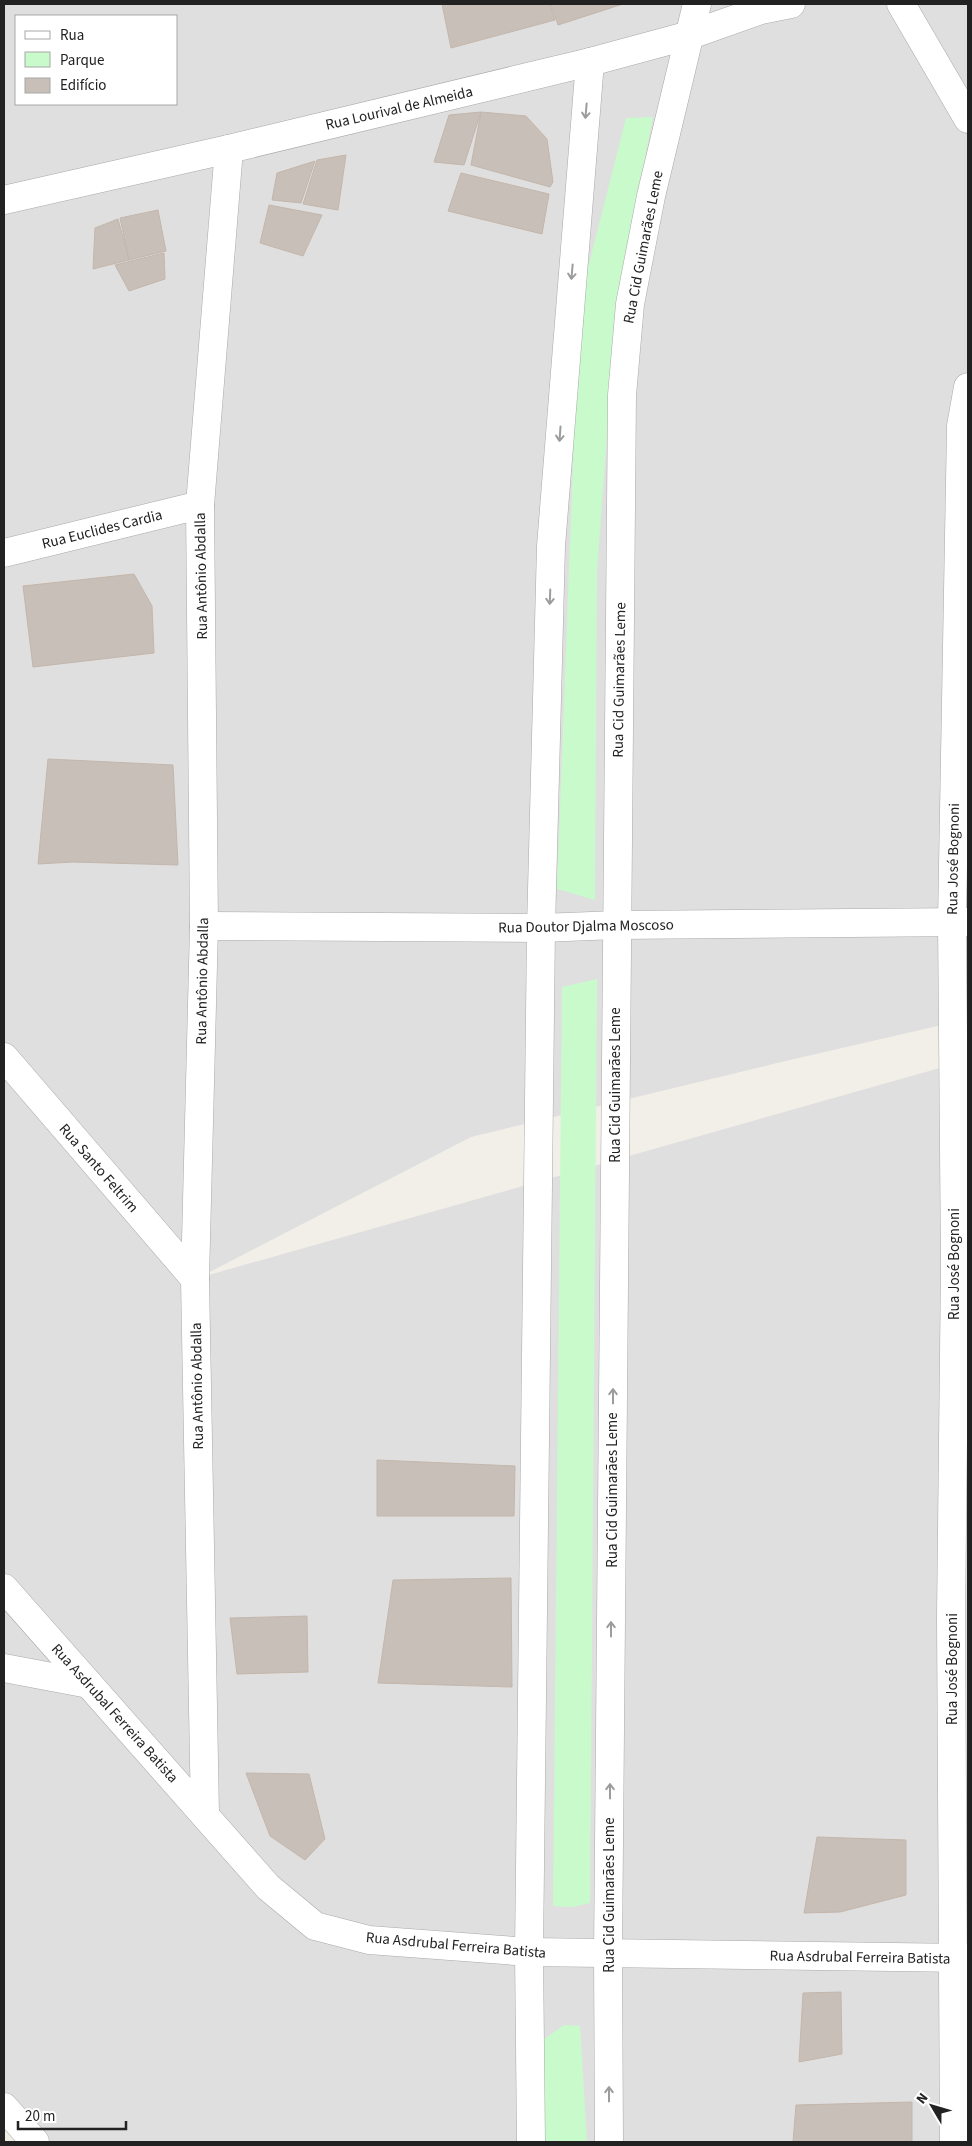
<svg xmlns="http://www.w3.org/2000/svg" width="972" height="2146" viewBox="0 0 972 2146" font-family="'Source Sans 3',sans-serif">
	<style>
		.residential { fill: #e0dfdf; fill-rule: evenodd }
		.park { fill: #c8facc }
		.building { fill: #c7bfb8; stroke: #c4b6ab }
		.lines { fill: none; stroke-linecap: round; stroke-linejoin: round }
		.minor-casing { stroke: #a9a9a9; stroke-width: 29 }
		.minor { stroke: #fff; stroke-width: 28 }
		.oneway { stroke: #9c9c9c }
		.labels { text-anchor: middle; stroke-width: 4; stroke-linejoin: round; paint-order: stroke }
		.street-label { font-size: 15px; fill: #222; stroke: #fff }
	</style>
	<rect width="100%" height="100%" fill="#f2efe9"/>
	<path class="residential" d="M4,4H968V1019L777,1063L471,1137L198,1278L968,1060V2142H21L4,2122ZM16,16H176V104H16Z"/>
	<g class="park">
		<polygon points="653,117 617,300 597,570 595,900 557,889 579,303 626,118"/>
		<polygon points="597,979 590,1903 572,1907 553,1906 562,987"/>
		<polygon points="564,2025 580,2026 587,2142 543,2142 544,2039"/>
	</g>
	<g class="building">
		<polygon points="442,4 550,4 555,20 451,48"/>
		<polygon points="551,4 623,4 558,25"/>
		<polygon points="481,112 526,116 547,139 553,182 550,187 471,165"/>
		<polygon points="481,112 464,165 434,162 449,115"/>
		<polygon points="346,155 338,210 303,204 317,160"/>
		<polygon points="315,161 301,203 272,200 277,173"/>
		<polygon points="461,173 549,194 542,234 448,211"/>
		<polygon points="269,205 322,215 303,256 260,243"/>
		<polygon points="158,210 166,251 129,260 120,218"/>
		<polygon points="118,219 129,260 93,269 95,228"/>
		<polygon points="164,253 165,279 129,291 115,265"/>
		<polygon points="134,574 152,606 154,653 33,667 23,586"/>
		<polygon points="48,759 173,765 178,865 73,862 38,864"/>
		<polygon points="377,1460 515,1466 514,1516 377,1516"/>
		<polygon points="511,1578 512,1687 378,1683 393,1580"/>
		<polygon points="307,1616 308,1672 237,1674 230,1618"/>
		<polygon points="246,1773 309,1774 325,1839 305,1860 270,1836"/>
		<polygon points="817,1837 906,1840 906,1895 840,1912 804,1913"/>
		<polygon points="841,1992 842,2054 799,2062 803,1993"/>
		<polygon points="912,2102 912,2142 793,2142 796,2105"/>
	</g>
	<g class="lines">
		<g class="minor-casing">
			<g id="minor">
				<polyline points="901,4 968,119"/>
				<polyline points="4,200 229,149 590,62 690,35 761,10 791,4"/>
				<polyline points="4,553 200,505"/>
				<polyline points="204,926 541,928 617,925 968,922"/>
				<polyline points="4,1057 195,1279"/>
				<polyline points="4,1588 268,1887 315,1926 369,1940 529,1952 968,1958"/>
				<polyline points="4,1668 89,1684"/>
				<polyline points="205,1815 195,1279 204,926 200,505 229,149"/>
				<polyline points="4,2107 35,2142"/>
				<polyline points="531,2142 529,1952 541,928 551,546 590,62"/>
				<polyline points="609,2142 608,1954 622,395 630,304 651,196 697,4"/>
				<polyline points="954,2142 951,1617 955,1265 952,921 961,426 968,387"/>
			</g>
		</g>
		<use href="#minor" class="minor"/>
	</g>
	<defs><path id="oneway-shaft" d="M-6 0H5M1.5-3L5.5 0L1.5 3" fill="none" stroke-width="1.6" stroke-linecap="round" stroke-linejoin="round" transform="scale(1.25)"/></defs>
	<g class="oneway">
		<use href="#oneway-shaft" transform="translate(586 111) rotate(95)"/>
		<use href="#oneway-shaft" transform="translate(572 272) rotate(95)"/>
		<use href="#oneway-shaft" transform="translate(560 434) rotate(94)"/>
		<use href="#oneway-shaft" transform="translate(550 597) rotate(92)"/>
		<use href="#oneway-shaft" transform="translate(613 1396) rotate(-90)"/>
		<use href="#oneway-shaft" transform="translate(611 1629) rotate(-90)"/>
		<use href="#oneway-shaft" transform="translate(610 1791) rotate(-90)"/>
		<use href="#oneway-shaft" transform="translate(609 2094) rotate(-90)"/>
	</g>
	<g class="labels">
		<g class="street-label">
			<text transform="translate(399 108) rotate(-13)" y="5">Rua Lourival de Almeida</text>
			<text transform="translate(643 247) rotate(-79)" y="5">Rua Cid Guimarães Leme</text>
			<text transform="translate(102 529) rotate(-14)" y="5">Rua Euclides Cardia</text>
			<text transform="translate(201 576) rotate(-91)" y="5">Rua Antônio Abdalla</text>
			<text transform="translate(619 680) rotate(-89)" y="5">Rua Cid Guimarães Leme</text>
			<text transform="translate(953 859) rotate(-89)" y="5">Rua José Bognoni</text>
			<text transform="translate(586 926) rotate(-1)" y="5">Rua Doutor Djalma Moscoso</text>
			<text transform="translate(202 981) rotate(-89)" y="5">Rua Antônio Abdalla</text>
			<text transform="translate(615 1085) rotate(-90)" y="5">Rua Cid Guimarães Leme</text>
			<text transform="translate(99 1168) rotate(49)" y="5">Rua Santo Feltrim</text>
			<text transform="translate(954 1264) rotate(-90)" y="5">Rua José Bognoni</text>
			<text transform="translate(197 1386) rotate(-91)" y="5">Rua Antônio Abdalla</text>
			<text transform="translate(612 1490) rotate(-90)" y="5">Rua Cid Guimarães Leme</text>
			<text transform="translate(952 1669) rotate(-90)" y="5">Rua José Bognoni</text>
			<text transform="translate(115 1713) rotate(48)" y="5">Rua Asdrubal Ferreira Batista</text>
			<text transform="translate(609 1895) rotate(-90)" y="5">Rua Cid Guimarães Leme</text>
			<text transform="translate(456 1945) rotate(5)" y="5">Rua Asdrubal Ferreira Batista</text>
			<text transform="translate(860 1957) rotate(1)" y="5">Rua Asdrubal Ferreira Batista</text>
		</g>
	</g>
	<rect width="972" height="2146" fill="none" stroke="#222222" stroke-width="10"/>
	<rect x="15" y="15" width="162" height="90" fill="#ffffff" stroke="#a7a7a7"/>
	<rect x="25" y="31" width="25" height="8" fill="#ffffff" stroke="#a7a7a7"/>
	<text x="60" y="40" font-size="15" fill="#222222">Rua</text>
	<rect x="25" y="52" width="25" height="15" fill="#c8facc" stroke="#a7a7a7"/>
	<text x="60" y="65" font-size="15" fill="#222222">Parque</text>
	<rect x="25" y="78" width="25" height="15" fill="#c7bfb8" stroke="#a7a7a7"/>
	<text x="60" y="90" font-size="15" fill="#222222">Edifício</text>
	<g transform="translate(932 2106) rotate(308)" stroke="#ffffff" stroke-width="4" paint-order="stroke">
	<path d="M0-4L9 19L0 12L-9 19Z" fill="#222222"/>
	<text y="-8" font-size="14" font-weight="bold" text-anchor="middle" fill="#222222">N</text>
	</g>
	<path d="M18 2121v8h108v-8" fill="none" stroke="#222222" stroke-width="2.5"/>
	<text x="25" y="2121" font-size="15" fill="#222222" stroke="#ffffff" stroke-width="4" paint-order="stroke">20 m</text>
</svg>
